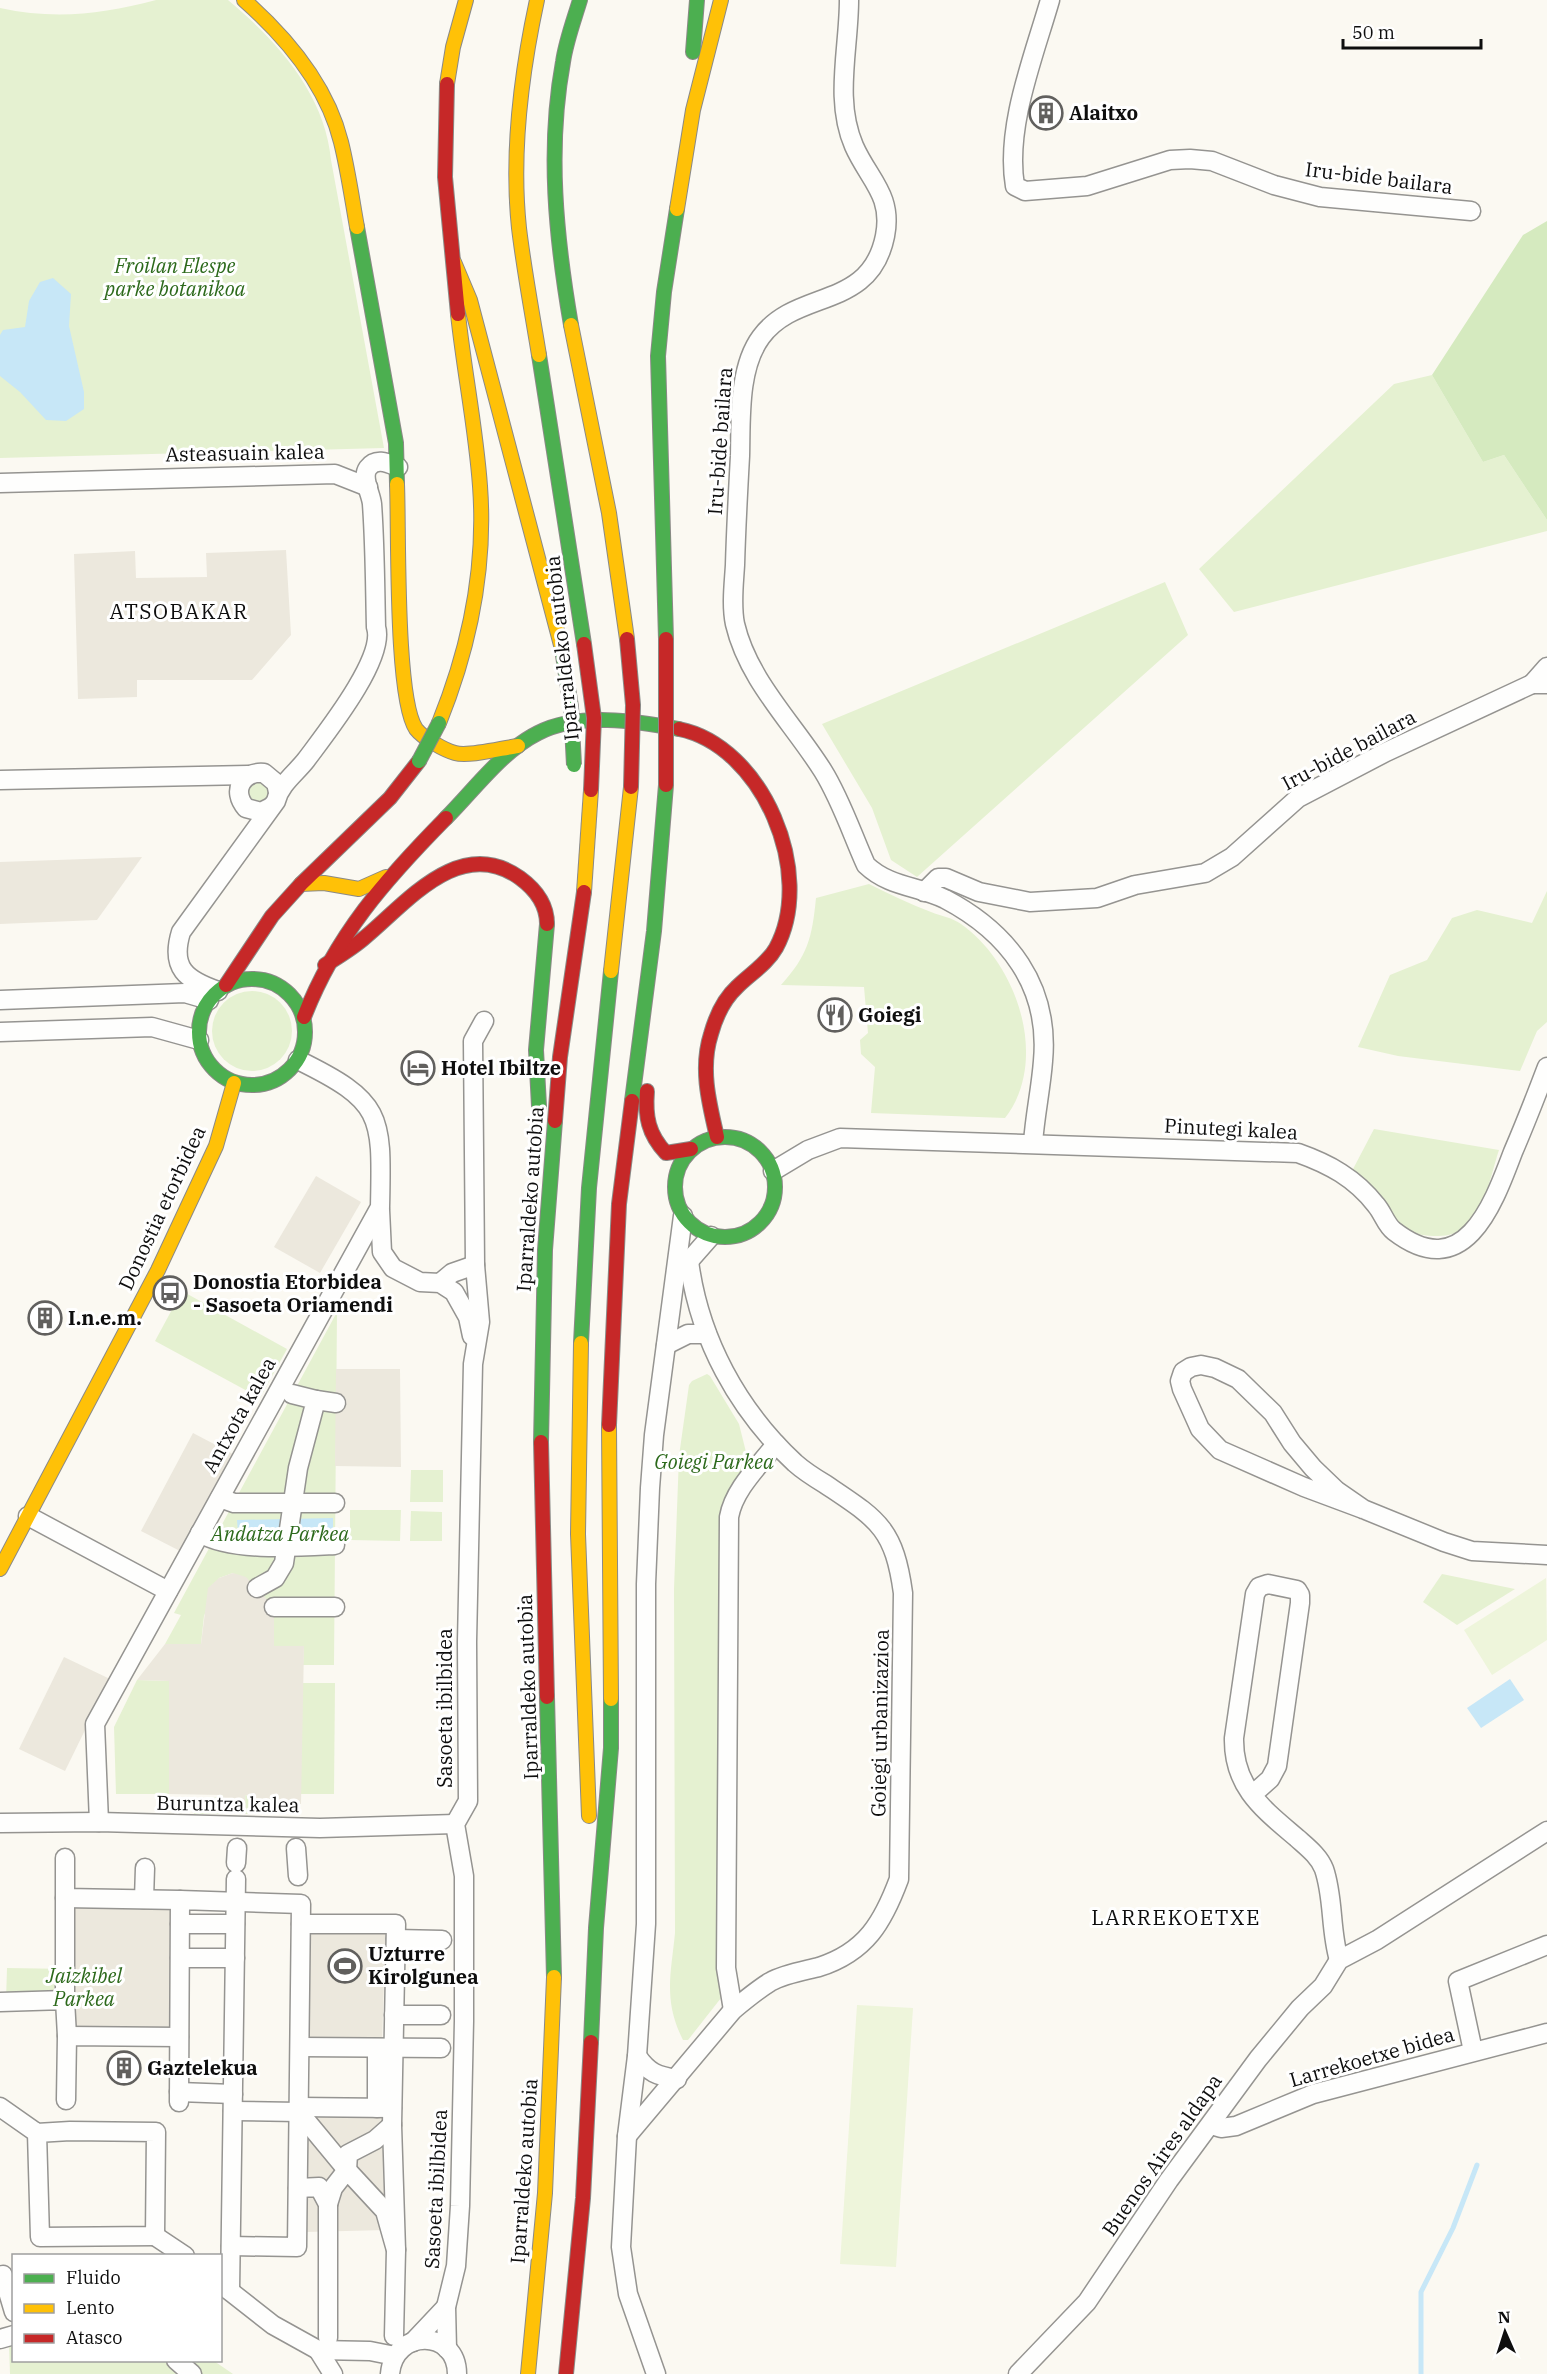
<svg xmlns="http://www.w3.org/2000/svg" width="1547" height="2374" viewBox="0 0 1547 2374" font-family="'IBM Plex Serif',serif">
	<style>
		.green { fill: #e5f1d1 }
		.forest { fill: #d5eabf }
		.pitch { fill: #eef5db }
		.plaza { fill: #ece8dd }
		.water { fill: #c7e7f7 }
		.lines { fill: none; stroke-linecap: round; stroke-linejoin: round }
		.stream { stroke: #c7e7f7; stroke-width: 5 }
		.street-casing { stroke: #959491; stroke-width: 21 }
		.fast-casing { stroke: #8b8a87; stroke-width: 16 }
		.slow-casing { stroke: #8b8a87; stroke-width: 16 }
		.jam-casing { stroke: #8b8a87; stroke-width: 16 }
		.street { stroke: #fefefd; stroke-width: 18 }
		.fast { stroke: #4caf50; stroke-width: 14 }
		.slow { stroke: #ffc107; stroke-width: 14 }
		.jam { stroke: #c62828; stroke-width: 14 }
		.fast-bridge-casing { stroke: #8b8a87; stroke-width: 16; stroke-linecap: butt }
		.jam-bridge-casing { stroke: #8b8a87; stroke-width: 16; stroke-linecap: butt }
		.fast-bridge { stroke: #4caf50; stroke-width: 14 }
		.jam-bridge { stroke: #c62828; stroke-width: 14 }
		.labels { text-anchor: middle; stroke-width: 6; stroke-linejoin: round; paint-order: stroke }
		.poi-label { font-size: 20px; font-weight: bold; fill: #0e0e0e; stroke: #fff; text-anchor: start }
		.street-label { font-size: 20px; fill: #0e0e0e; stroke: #fff }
		.park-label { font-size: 20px; font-style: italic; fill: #2c691b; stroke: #fff }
		.neighbourhood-label { font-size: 21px; letter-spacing: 1.5px; fill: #0e0e0e; stroke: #fff }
	</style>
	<rect width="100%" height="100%" fill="#fbf9f2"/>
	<g class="green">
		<path d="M156,0H228C277,41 325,94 331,160L384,448L0,458V8C56,20 102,14 156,0Z"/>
		<polygon points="1432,375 1483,462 1504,455 1547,520 1547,531 1234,612 1199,569 1394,384"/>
		<polygon points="1165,582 1188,635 917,877 891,860 872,808 822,724"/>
		<circle cx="258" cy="792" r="11"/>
		<path d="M869,884C889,894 910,904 931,912C941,916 953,918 961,924C1017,963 1050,1060 1005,1118L871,1113L875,1067L861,1054L860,1040L868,1033L864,987L781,985C808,955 812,938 816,898Z"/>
		<polygon points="1547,891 1547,1022 1537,1031 1520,1071 1398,1056 1358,1047 1390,975 1427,960 1452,918 1477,910 1532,923"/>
		<circle cx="252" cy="1031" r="40"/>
		<path d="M1374,1129L1499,1150C1488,1183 1482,1237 1437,1236C1427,1236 1415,1235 1406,1229C1385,1213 1376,1186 1352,1171Z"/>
		<polygon points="182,1291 287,1349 260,1398 155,1341"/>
		<polygon points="337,1312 334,1665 303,1665 304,1646 274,1646 233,1573 219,1578 204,1616 201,1644 165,1644 181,1615 174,1613"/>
		<path d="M707,1374L710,1376L739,1424L751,1472L733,1493L724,1990L721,1998L688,2040H683C663,2000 671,1974 675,1933L674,1589L679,1456L689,1385L692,1381Z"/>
		<polygon points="411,1470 443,1470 443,1502 410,1502"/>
		<polygon points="350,1510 401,1510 400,1541 350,1540"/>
		<polygon points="411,1511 442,1512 442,1541 410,1541"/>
		<polygon points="1442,1574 1515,1589 1457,1625 1423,1602"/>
		<polygon points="137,1680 169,1681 169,1794 116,1794 114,1727"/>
		<polygon points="301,1683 335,1683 334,1794 300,1794"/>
		<polygon points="224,1795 224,1814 194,1814 193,1804"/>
		<polygon points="245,1795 276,1804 276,1814 246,1814"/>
		<polygon points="7,1968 71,1969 105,2013 6,2001"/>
		<polygon points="13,2339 14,2360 214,2361 233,2374 10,2374 9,2344"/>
	</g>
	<polygon class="forest" points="1547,221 1547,520 1504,455 1483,462 1432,375 1523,235"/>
	<g class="pitch">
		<polygon points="1546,1578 1547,1640 1492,1675 1464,1630"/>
		<polygon points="857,2005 913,2008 896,2267 840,2264"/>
	</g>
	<g class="plaza">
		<polygon points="286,550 291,635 252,680 137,680 137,697 78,699 74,554 135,551 136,578 207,577 206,553"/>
		<polygon points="142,857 97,920 0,924 0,862"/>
		<polygon points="316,1176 361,1202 320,1273 274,1247"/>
		<polygon points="336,1369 400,1369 401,1467 335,1466"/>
		<polygon points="193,1433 233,1454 180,1551 141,1531"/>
		<polygon points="233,1573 246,1577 274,1607 274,1646 304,1646 301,1804 276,1804 245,1795 246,1814 224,1814 223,1795 169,1794 169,1681 137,1680 165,1644 201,1644 208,1588 219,1578"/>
		<polygon points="64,1657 110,1679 65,1771 19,1749"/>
		<polygon points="72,1901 172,1902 170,2041 70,2039"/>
		<polygon points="309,1919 386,1922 382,2044 305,2042"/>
		<polygon points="311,2112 382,2112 386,2230 306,2232 305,2133"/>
	</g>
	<g class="water">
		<polygon points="53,278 71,294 69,326 84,392 84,409 66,421 46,420 20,392 0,376 0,335 3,330 25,327 29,301 40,282"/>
		<polygon points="333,1518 333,1535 238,1533 237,1520"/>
		<polygon points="1510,1679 1524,1700 1481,1728 1467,1708"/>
	</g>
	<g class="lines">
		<polyline class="stream" points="1421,2374 1421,2292 1453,2228 1477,2165"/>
		<g class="street-casing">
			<g id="street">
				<path d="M849,0C849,49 834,100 854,146C869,180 893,195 885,236C870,311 797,288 761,337C738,368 741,419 740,456C738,492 736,529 735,565C734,583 731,605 735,624C748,680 793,723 823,771C841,800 852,834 866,865C889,887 918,886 945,899C1008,932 1050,986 1043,1061C1041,1088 1035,1115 1033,1143"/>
				<path d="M1050,0C1034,56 1005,127 1015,186L1025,191L1087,186L1170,160L1190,159L1212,161L1274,185L1320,197L1471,211"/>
				<polyline points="0,483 335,474 368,487"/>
				<polyline points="1547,667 1532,684 1547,684"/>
				<polyline points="0,780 248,775"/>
				<path d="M271,807L261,812L246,808C231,791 242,771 264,773L276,783L278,792"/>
				<polyline points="924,892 938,878 946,878 979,892 1030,902 1097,898 1135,885 1205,873 1232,857 1298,798 1386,752 1532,684"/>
				<path d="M218,991C186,980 170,968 181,932L276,801C280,784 296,773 306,760C326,733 386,658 376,627C375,586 375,545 372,504C371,493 361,478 368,468C376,457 388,463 398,467"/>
				<polyline points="0,1000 185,993 209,1000"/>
				<polyline points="0,1032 152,1027 199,1040"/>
				<path d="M773,1171L808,1150L840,1138L1298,1153C1329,1164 1355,1178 1376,1205C1383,1213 1386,1225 1394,1231C1464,1285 1493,1205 1513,1152C1525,1124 1536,1096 1547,1067"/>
				<polyline points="380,1210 382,1252 393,1268 420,1282 440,1283 454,1292 468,1317 472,1336"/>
				<polyline points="684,1271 689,1261 711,1236"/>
				<polyline points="440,1283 452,1273 475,1265"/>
				<polyline points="666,1345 688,1334 707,1334"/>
				<polyline points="316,1400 336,1403"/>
				<polyline points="220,1498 234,1503 335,1503"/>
				<polyline points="1363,1509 1337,1491 1313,1468 1292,1443 1273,1413 1238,1379 1215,1368 1201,1365 1191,1367 1183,1372 1180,1381 1182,1389 1200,1429 1220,1450 1304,1487 1363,1509 1444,1542 1472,1551 1547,1555"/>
				<polyline points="28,1516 168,1591"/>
				<path d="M200,1533C231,1552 298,1547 335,1545"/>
				<polyline points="257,1588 275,1578 284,1563 298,1468 316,1400 292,1394"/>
				<polyline points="274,1607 335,1607"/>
				<path d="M1252,1795L1270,1779L1277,1766L1300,1603V1595L1297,1590L1268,1584L1259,1587L1255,1594L1234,1738C1233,1787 1263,1809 1297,1838C1307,1847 1319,1856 1324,1869C1334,1898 1330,1930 1339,1960"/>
				<path d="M99,1822L95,1724L380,1207C382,1115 384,1102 298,1060"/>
				<polyline points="0,1823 99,1822 320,1828 455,1824"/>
				<polyline points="296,1848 298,1876"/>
				<polyline points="65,1858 65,1898 180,1900"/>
				<polyline points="236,1863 237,1848"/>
				<polyline points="65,1898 65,2000"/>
				<polyline points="144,1899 145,1868"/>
				<polyline points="180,1924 235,1924"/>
				<polyline points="301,1924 396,1924 392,2125 396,2250"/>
				<polyline points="396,1939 442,1940"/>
				<polyline points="180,1958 235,1958"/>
				<polyline points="0,2002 65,2000 67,2036"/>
				<path d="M733,2010L726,1968L729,1517C734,1489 759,1466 776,1444"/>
				<polyline points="394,2015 441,2015"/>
				<polyline points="300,2047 441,2048"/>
				<polyline points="377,2048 377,2108"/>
				<polyline points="1473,2051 1458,1981 1547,1945"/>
				<path d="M637,2056C649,2073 657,2076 677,2079"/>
				<polyline points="179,2092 233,2094"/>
				<polyline points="66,2100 67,2036 179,2037"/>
				<polyline points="179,2102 180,1900 301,1904 297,2247 231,2246"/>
				<polyline points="0,2107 37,2133 70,2131 156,2132 155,2236 40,2237 37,2133"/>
				<polyline points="299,2107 392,2108"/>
				<polyline points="233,2111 299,2112 347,2170"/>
				<polyline points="1211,2125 1221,2128 1236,2126 1313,2094 1547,2033"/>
				<path d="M627,2136L733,2010C745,2000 757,1990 770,1982C784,1974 803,1971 819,1967C866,1952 883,1922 899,1879L903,1593C894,1527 877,1519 825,1484C815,1478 804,1471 795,1463C738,1410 699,1339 689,1261"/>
				<polyline points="347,2170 348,2154 375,2140 392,2125"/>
				<polyline points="298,2188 319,2187 328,2204 328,2338"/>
				<polyline points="328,2204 333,2188 347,2170 385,2211 396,2250 394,2336"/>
				<polyline points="155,2236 185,2256"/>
				<polyline points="3,2275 14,2312"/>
				<polyline points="222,2285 273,2325 318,2350 370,2351 395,2356"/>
				<polyline points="230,2291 236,1879"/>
				<polyline points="0,2339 14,2335"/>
				<polyline points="413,2342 446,2307"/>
				<polyline points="447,2349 446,2307 456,2266 460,2206 464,2021 464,1876 455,1824 468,1801 467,1642 473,1364 480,1322 475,1265 473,1041 484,1021"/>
				<polyline points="318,2350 333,2374"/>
				<polyline points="176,2360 192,2374"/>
				<path d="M390,2374C394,2328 457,2329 457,2374"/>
				<polyline points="656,2374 628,2294 621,2247 627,2136 637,2056 646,1924 646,1584 650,1488 654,1435 683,1216"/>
				<polyline points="1018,2374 1087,2302 1169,2180 1258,2059 1300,2008 1323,1986 1339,1960 1377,1940 1547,1831"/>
			</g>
		</g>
		<g class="fast-casing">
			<g id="fast">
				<polyline points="693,52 697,0"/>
				<polyline points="357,227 396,443 397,484"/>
				<path d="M571,325C556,238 547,149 563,62C566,41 574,20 580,0"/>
				<polyline points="539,355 584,644"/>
				<polyline points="666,639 658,356 664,292 677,209"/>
				<path d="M446,818C474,790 502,751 538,733C579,712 636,721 679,729"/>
				<circle cx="252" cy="1032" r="53"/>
				<polyline points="632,1101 654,931 666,785"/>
				<polyline points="539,1106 536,1050 547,924"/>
				<circle cx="725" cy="1187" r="50"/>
				<polyline points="581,1343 589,1188 611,971"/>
				<polyline points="541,1442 545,1250 555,1121"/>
				<polyline points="547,1697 554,1977"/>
				<polyline points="591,2042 596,1928 611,1748 611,1699"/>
			</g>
		</g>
		<g class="slow-casing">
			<g id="slow">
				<path d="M244,0C287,38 327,85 341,142C348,170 352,199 357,227"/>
				<path d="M537,0C521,74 511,152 519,228C524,270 532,312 539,355"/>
				<polyline points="447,84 453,47 466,0"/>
				<polyline points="677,209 693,110 721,0"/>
				<polyline points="454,262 470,300 562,649"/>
				<polyline points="571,325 609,513 627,639"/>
				<path d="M397,484C399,530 395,698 416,729C423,738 444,750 455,753C469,757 502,748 518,746"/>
				<path d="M439,723C469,649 486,567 480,486C476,429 464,371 458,314"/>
				<polyline points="301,884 324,883 359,889 386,877"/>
				<polyline points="584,892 591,790"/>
				<polyline points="611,971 631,787"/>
				<polyline points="581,1343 578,1534 589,1816"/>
				<polyline points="609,1425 611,1699"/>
				<polyline points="0,1569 158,1270 216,1146 234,1083"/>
				<polyline points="528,2374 545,2193 554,1977"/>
			</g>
		</g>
		<g class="jam-casing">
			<g id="jam">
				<polyline points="447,84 445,177 458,314"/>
				<path d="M679,729C763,746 816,874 776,948C767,964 750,974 737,987C724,999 716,1016 711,1034C700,1068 709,1103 717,1137"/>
				<path d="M325,965C338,957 351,949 363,939C405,905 459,834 520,878C535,889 547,904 547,924"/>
				<polyline points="226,985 272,916 301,884 390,798 419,761"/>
				<path d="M304,1017C336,935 385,880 446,818"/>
				<path d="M647,1091C645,1116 648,1134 666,1153L691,1149"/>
				<polyline points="555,1121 560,1057 584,892"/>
				<polyline points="609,1425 619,1204 632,1101"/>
				<polyline points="541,1442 547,1697"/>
				<polyline points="566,2374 583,2198 591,2042"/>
			</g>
		</g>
		<use href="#street" class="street"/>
		<use href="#fast" class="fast"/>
		<use href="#slow" class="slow"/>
		<use href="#jam" class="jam"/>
		<g class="fast-bridge-casing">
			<g id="fast-bridge">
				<polyline points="562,649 571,707 574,765"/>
				<polyline points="419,761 439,723"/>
			</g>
		</g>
		<g class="jam-bridge-casing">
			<g id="jam-bridge">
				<polyline points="627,639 633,705 631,787"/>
				<polyline points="666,639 666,785"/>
				<polyline points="584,644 594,718 591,790"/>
			</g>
		</g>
		<use href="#fast-bridge" class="fast-bridge"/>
		<use href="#jam-bridge" class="jam-bridge"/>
	</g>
	<defs>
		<g id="building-ring" transform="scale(1.725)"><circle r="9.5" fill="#fff" stroke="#61605e" stroke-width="1.5"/><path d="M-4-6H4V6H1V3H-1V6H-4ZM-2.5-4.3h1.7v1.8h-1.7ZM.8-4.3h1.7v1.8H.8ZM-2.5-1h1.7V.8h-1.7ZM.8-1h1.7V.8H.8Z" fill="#61605e"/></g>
		<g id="restaurant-ring" transform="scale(1.725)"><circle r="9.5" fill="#fff" stroke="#61605e" stroke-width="1.5"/><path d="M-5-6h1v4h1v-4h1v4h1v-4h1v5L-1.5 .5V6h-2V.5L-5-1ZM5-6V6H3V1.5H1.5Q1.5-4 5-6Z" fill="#61605e"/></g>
		<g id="hotel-ring" transform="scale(1.725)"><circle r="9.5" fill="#fff" stroke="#61605e" stroke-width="1.5"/><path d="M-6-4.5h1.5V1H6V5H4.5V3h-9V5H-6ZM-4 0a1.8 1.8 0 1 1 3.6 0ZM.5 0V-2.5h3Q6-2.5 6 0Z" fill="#61605e"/></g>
		<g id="bus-ring" transform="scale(1.725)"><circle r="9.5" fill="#fff" stroke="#61605e" stroke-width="1.5"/><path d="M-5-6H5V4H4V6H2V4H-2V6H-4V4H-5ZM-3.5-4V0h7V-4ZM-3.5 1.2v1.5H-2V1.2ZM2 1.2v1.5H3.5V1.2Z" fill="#61605e"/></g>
		<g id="stadium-ring" transform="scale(1.725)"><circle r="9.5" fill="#fff" stroke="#61605e" stroke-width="1.5"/><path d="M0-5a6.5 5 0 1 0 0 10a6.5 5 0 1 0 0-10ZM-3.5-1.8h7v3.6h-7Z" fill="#61605e"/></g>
	</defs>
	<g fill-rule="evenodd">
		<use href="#building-ring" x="1046" y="113"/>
		<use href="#restaurant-ring" x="835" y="1015"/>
		<use href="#hotel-ring" x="418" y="1068"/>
		<use href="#bus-ring" x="170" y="1293"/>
		<use href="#building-ring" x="45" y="1318"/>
		<use href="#stadium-ring" x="345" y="1966"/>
		<use href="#building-ring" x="124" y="2068"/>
	</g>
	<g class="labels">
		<g class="poi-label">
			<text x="1069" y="120">Alaitxo</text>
			<text x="858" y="1022">Goiegi</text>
			<text x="441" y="1075">Hotel Ibiltze</text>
			<text x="193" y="1289">Donostia Etorbidea<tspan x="193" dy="23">- Sasoeta Oriamendi</tspan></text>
			<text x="68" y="1325">I.n.e.m.</text>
			<text x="368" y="1961">Uzturre<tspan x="368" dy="23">Kirolgunea</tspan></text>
			<text x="147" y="2075">Gaztelekua</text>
		</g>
		<g class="street-label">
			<text transform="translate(1379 178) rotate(7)" y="7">Iru-bide bailara</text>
			<text transform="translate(720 441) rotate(-86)" y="7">Iru-bide bailara</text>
			<text transform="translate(245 453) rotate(-1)" y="7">Asteasuain kalea</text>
			<text transform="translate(562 648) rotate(-96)" y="7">Iparraldeko autobia</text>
			<text transform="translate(1349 750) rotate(-28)" y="7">Iru-bide bailara</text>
			<text transform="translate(1231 1129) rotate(3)" y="7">Pinutegi kalea</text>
			<text transform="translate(530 1199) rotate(-86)" y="7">Iparraldeko autobia</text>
			<text transform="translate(162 1208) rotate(-65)" y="7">Donostia etorbidea</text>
			<text transform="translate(239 1415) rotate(-61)" y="7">Antxota kalea</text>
			<text transform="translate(528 1687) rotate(-92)" y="7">Iparraldeko autobia</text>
			<text transform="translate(445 1708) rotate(-90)" y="7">Sasoeta ibilbidea</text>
			<text transform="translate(880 1723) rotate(-89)" y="7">Goiegi urbanizazioa</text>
			<text transform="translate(228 1804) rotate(1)" y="7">Buruntza kalea</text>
			<text transform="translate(1372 2057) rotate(-16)" y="7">Larrekoetxe bidea</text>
			<text transform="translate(1162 2155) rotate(-55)" y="7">Buenos Aires aldapa</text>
			<text transform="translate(524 2171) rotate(-86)" y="7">Iparraldeko autobia</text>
			<text transform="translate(436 2189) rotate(-87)" y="7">Sasoeta ibilbidea</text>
		</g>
		<g class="park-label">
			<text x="175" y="273">Froilan Elespe<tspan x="175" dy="23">parke botanikoa</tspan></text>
			<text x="714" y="1469">Goiegi Parkea</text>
			<text x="280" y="1541">Andatza Parkea</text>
			<text x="84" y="1983">Jaizkibel<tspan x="84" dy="23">Parkea</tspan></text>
		</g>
		<g class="neighbourhood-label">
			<text x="179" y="619">ATSOBAKAR</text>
			<text x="1176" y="1925">LARREKOETXE</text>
		</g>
	</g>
	<rect x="12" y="2254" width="210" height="108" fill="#ffffff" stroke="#9f9f9f" stroke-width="1.5"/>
	<rect x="24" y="2274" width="30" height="9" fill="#4caf50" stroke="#9f9f9f" stroke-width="1.5"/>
	<text x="66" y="2284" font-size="18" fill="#0e0e0e">Fluido</text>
	<rect x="24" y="2304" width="30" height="9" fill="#ffc107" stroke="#9f9f9f" stroke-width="1.5"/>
	<text x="66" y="2314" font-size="18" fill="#0e0e0e">Lento</text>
	<rect x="24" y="2334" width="30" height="9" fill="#c62828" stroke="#9f9f9f" stroke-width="1.5"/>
	<text x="66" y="2344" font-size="18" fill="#0e0e0e">Atasco</text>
	<g transform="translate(1505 2332) rotate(357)" stroke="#ffffff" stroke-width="4.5" paint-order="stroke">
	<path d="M0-4.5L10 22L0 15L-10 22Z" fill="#0e0e0e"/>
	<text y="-9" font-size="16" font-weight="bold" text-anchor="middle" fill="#0e0e0e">N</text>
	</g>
	<path d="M1343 39v9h138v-9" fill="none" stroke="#0e0e0e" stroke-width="3"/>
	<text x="1352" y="39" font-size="18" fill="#0e0e0e" stroke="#ffffff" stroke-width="4.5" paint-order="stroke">50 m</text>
</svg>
